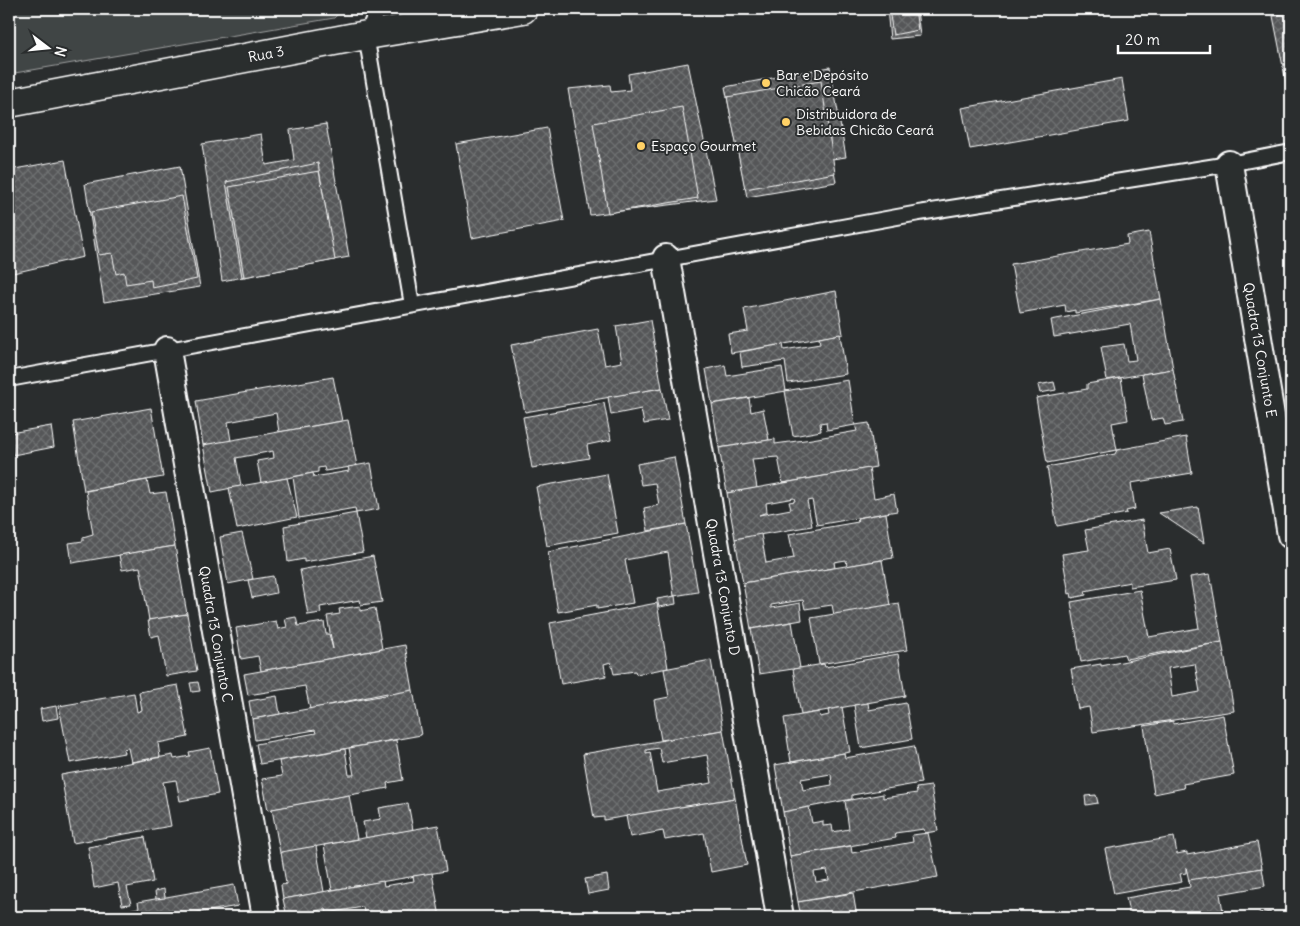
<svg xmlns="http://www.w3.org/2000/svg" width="1300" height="926" viewBox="0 0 1300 926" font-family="Delius,sans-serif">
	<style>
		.green { fill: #414445; stroke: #a0a2a2 }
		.building { fill: url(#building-cross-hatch); stroke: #fff; fill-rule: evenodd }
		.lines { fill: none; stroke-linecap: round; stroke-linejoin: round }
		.service-casing { stroke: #fff; stroke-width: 18 }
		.minor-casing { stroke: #fff; stroke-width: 30 }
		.secondary-casing { stroke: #fff; stroke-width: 31 }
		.service { stroke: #2a2d2e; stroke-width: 14 }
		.minor { stroke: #2a2d2e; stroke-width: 26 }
		.secondary { stroke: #2a2d2e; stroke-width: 28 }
		.poi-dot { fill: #ffd166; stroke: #2a2d2e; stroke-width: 2 }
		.labels { text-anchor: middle; stroke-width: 4; stroke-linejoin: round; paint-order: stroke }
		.street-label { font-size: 14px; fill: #fff; stroke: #2a2d2e }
		.poi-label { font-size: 14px; fill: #fff; stroke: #2a2d2e; text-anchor: start }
	</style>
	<defs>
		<pattern id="building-cross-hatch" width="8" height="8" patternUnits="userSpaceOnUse" patternTransform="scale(1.25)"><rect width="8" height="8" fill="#555758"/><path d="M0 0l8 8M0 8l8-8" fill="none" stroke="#6e7071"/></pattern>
	</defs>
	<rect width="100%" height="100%" fill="#2a2d2e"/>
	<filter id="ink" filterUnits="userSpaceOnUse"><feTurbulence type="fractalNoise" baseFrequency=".02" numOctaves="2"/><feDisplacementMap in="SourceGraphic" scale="10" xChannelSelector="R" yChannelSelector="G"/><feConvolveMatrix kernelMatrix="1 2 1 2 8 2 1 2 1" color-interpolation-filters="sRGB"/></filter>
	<g filter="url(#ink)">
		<polygon class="green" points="9,9 343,9 334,18 9,74"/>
		<g class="building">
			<polygon points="887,9 917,9 920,36 890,39"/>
			<polygon points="889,9 915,9 918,30 893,35"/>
			<polygon points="1291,12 1291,91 1288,92 1273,16"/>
			<polygon points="688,63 716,199 590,215 568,89 610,85 611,92 630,90 628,74"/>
			<polygon points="830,67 846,157 832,159 836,182 747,197 725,87"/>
			<polygon points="1122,79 1129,121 970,149 962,108"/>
			<polygon points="821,81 835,173 745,189 727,97"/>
			<polygon points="682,107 698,198 608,213 593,123"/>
			<polygon points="326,124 349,257 222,281 202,144 261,134 266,165 294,160 290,130"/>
			<polygon points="547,128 564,221 472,238 456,144"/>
			<polygon points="65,160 83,257 13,273 9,251 9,170"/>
			<polygon points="318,163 334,260 242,277 226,182"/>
			<polygon points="180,166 200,287 104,302 85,184"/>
			<polygon points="319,171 335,260 244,277 229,187"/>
			<polygon points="182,196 197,279 152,288 151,280 126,284 124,272 116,274 112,253 99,255 91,212"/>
			<polygon points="1149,232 1161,299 1075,313 1075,310 1066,312 1065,305 1020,313 1011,264 1128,244 1127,236"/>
			<polygon points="836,291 843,334 731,353 728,334 748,331 744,309"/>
			<polygon points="1161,299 1173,369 1107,380 1101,347 1124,344 1127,361 1136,360 1130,324 1054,337 1051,320"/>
			<polygon points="650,320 662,388 525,412 511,345 598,329 605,365 622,362 616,326"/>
			<polygon points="840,334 846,374 788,383 785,361 742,367 740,352 783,344 784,350 820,344 819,338"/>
			<polygon points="725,365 727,376 782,367 786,391 712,404 706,369"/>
			<polygon points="1173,369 1183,422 1165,425 1163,418 1151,420 1142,374"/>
			<polygon points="333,377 342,421 279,432 276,413 228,422 231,441 203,445 196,401"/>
			<polygon points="1121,378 1128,420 1112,423 1117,450 1047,463 1036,398 1087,389 1087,384"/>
			<polygon points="848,380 855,425 827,430 826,422 820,423 821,431 793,436 785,391"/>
			<polygon points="1054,382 1056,390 1040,393 1038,385"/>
			<polygon points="662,388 668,420 644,424 641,409 611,415 608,397"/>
			<polygon points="749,398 751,412 763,409 769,440 719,448 712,404"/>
			<polygon points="604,403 611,440 587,445 589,458 532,468 523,417"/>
			<polygon points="151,408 163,477 84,491 73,422"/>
			<polygon points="348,420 357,466 325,471 324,467 318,468 318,472 261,483 257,461 274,458 273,451 236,458 241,486 212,492 203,445"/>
			<polygon points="869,423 876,467 783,483 778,457 752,459 757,488 727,493 719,448 775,439 775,444 812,439 857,431 855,425"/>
			<polygon points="51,426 54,447 13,455 10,433"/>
			<polygon points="1186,437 1192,473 1131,483 1135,509 1126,511 1127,513 1057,526 1047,467 1115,454 1117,450"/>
			<polygon points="674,457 686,524 648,531 644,508 659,505 655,483 641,485 637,464"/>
			<polygon points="371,463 379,509 356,513 355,508 299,518 293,477 313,473 314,477 349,471 348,467"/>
			<path d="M869,468L874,498L894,494L897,511L817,525L812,500L807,501L812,526L735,539L727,493ZM794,498L795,501L789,502L791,509L759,515L767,512L766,503Z"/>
			<polygon points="607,474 618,533 547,546 536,487"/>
			<polygon points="287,478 297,517 237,529 229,488"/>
			<polygon points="147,480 150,494 166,492 175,546 72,563 69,543 83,541 83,537 93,534 86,491"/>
			<polygon points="1198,507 1204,543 1159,513"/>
			<polygon points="356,513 363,552 304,562 304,559 288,562 284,526"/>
			<polygon points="886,513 893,558 847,566 846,560 834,562 835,568 743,583 735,539 761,534 766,563 794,558 789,534 858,522 857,518"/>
			<polygon points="1142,520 1148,553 1170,549 1176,580 1130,587 1130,582 1085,591 1086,595 1072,598 1071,593 1069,594 1062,554 1089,550 1085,530"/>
			<polygon points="686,524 698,592 674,596 668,552 625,560 633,603 597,609 597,605 558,612 548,552"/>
			<polygon points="242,533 253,579 228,584 220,537"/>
			<polygon points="175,546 187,614 149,620 140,567 122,570 119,555"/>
			<polygon points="373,556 382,602 361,605 360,600 320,607 321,613 308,615 300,570"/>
			<polygon points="882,560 890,605 834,615 832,605 805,609 803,600 771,605 771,608 800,603 802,620 751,629 743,583"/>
			<polygon points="1210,574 1222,642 1126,659 1124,654 1081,662 1071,602 1140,590 1149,637 1199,628 1190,577"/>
			<polygon points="273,576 276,593 252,598 248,580"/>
			<polygon points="675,596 676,604 659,607 657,599"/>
			<polygon points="657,603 668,668 636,674 635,671 614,674 611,662 604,664 606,676 561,684 550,623"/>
			<polygon points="899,603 907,650 819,664 811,618"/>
			<polygon points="360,606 360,611 375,608 382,649 261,671 258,656 241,659 236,628 276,621 278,629 287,627 285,619 296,617 298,626 324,622 326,634 329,634 333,649 327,616 340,614 339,609"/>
			<polygon points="187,614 197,671 166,676 159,635 151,637 148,620"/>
			<polygon points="792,622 800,668 759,674 751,629"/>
			<path d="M1222,642L1234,711L1093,732L1089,707L1078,709L1071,669L1101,664V666ZM1195,664L1200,692L1172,697L1168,668Z"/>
			<polygon points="405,645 413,690 411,691 387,695 387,693 310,709 305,686 248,695 244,674"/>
			<polygon points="898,654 905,696 801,715 793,669 824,664 825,667"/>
			<polygon points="711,660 723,730 661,740 654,700 669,697 664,669"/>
			<polygon points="198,682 200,691 192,692 190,683"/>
			<polygon points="178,685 188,737 158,743 160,757 131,762 128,748 123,749 124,753 70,763 59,706 134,693 137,712 142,710 139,692"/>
			<polygon points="413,690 421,735 260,764 256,744 316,733 315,730 255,740 252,719"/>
			<polygon points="277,696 280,714 252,719 249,701"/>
			<polygon points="868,703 869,710 906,703 912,739 861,748 854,705"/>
			<polygon points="56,706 58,718 42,721 40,709"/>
			<polygon points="842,707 850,752 791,762 784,718 819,712 820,717 829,715 828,710"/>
			<polygon points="1223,715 1234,775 1183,784 1184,788 1154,794 1144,726 1173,721 1173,724"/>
			<path d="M723,730L735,798L604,820V817L594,818L583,754ZM659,748L662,763L707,755L712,783L657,792L650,752L646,753V750Z"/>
			<polygon points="396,740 403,780 387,783 388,788 268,810 262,779 282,776 279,761 345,749 349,775 354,775 349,748"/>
			<path d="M914,746L921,783L852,795V799L783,812L775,765L844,753L845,758ZM831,774L832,785L803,790L801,779Z"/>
			<polygon points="210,748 218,794 180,801 176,780 163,782 171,826 73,843 61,775 173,755 174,759 190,756 189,752"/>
			<polygon points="931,786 938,831 925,833 924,829 895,833 896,838 790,856 783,812 809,807 812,823 823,821 823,826 832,825 833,832 849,829 845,801 883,794 883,798 917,793 916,788"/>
			<polygon points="349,795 357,839 280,853 272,809"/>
			<polygon points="1096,795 1098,803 1086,805 1085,796"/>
			<polygon points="735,798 747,865 711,872 704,833 665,840 663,831 630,837 626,816"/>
			<polygon points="408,803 413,830 366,838 363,822 381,819 379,808"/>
			<polygon points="438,825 446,871 332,890 324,845"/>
			<path d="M928,833L938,877L798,902L790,856L851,846L852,853L913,842L912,835ZM827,870L829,880L816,882L814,872Z"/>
			<polygon points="145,837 153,882 127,887 131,904 122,905 118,883 94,888 88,847"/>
			<polygon points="1174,837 1177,854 1187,852 1187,855 1257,842 1262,868 1189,881 1186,867 1186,873 1180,874 1182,882 1114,894 1105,849"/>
			<polygon points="316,846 324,892 283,899 281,885 286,884 281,852"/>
			<polygon points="1262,868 1265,886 1220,894 1224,917 1130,917 1126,898 1190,887 1189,880"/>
			<polygon points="432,873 440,917 365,917 363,907 327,913 326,909 316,911 317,917 287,917 283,899 383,881 384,886 414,881 413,876"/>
			<polygon points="607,875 609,890 588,894 585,879"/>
			<polygon points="234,885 238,906 173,917 158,917 157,914 143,917 99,917 99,915 139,908 138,902"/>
			<polygon points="164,889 165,898 156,899 155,891"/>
			<polygon points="853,893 857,917 801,917 798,902"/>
			<polygon points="1270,912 1271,917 1243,917"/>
		</g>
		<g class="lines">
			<g class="service-casing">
				<g id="service">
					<polyline points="378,9 366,35 412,305"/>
					<polyline points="9,379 919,213 1229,164 1291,152"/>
				</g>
			</g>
			<g class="minor-casing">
				<g id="minor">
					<polyline points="1229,164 1291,535"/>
					<polyline points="666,258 780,917"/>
					<polyline points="167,350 266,917"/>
				</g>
			</g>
			<g class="secondary-casing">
				<polyline id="secondary" points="9,103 355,37 523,9"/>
			</g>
			<use href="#service" class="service"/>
			<use href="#minor" class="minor"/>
			<use href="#secondary" class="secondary"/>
		</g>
	</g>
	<g class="poi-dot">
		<circle cx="766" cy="83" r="5"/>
		<circle cx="786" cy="122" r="5"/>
		<circle cx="641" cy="146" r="5"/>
	</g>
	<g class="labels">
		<g class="street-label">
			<text transform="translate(266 54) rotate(-11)" y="5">Rua 3</text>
			<text transform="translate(1260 350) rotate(80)" y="5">Quadra 13 Conjunto E</text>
			<text transform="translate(723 587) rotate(80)" y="5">Quadra 13 Conjunto D</text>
			<text transform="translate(216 634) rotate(80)" y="5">Quadra 13 Conjunto C</text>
		</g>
		<g class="poi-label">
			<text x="776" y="80">Bar e Depósito<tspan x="776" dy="16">Chicão Ceará</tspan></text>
			<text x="796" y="119">Distribuidora de<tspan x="796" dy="16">Bebidas Chicão Ceará</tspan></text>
			<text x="651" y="151">Espaço Gourmet</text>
		</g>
	</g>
	<rect width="1300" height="926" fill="none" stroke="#2a2d2e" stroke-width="30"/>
	<rect x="15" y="15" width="1270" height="896" fill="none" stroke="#fff" stroke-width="2" filter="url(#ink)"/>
	<g transform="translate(48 48) rotate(106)" stroke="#2a2d2e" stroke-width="4" paint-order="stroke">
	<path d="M0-4L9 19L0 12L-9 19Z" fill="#ffffff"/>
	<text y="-8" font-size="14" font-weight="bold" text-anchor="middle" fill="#ffffff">N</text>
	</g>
	<path d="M1118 45v8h92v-8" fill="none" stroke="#ffffff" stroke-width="2.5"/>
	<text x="1125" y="45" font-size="15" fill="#ffffff" stroke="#2a2d2e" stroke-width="4" paint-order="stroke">20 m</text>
</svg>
